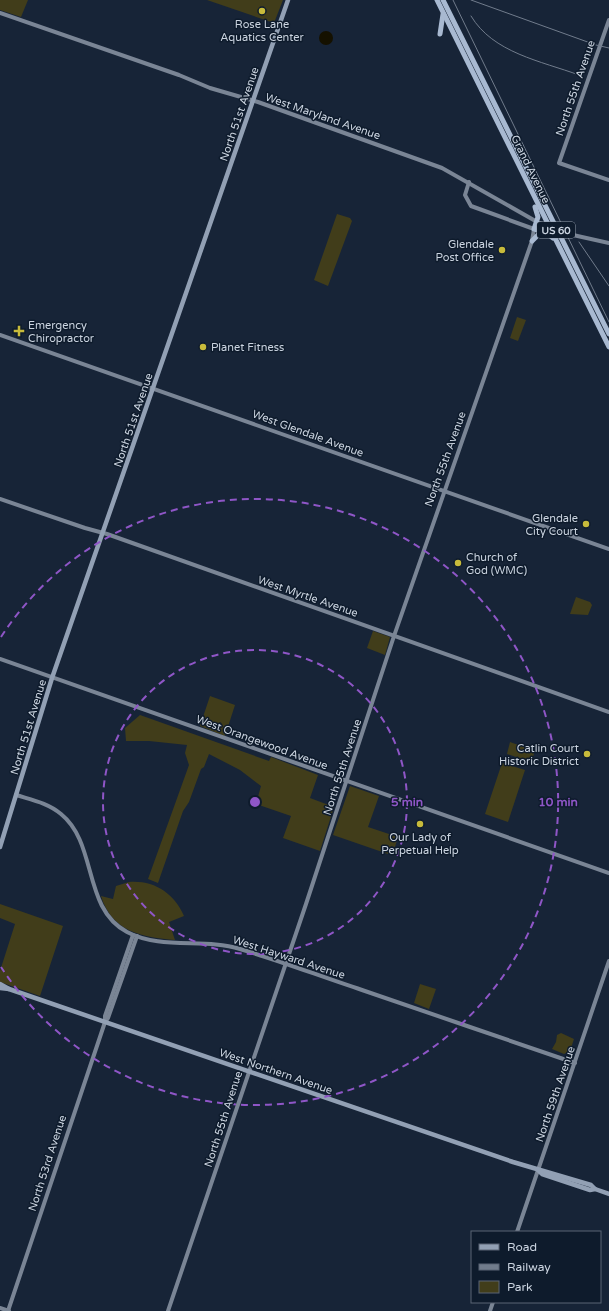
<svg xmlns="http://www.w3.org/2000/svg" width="609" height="1311" viewBox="0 0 609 1311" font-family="'Varela Round',sans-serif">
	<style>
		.green { fill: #413d1a }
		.water { fill: #151100 }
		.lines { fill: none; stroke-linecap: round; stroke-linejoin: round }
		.secondary { stroke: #7a8595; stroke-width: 4 }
		.primary { stroke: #92a0b4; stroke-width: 4.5 }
		.highway { stroke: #a8b9d1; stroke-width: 5 }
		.rail { stroke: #717c8c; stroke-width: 1 }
		.ring { fill: none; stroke: #8f56c7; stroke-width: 2; stroke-dasharray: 7 5 }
		.poi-dot { fill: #c8bb3b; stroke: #0e1b2c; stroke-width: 1.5 }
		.labels { text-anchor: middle; stroke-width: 3; stroke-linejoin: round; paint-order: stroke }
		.shield { fill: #0e1b2c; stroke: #929caa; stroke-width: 1 }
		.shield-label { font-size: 10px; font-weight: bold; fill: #cbd4e0 }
		.poi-label { font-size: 11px; fill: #cbd4e0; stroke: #0e1b2c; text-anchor: end }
		.street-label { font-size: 11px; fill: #cbd4e0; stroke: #0e1b2c }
		.centre { fill: #8f56c7; stroke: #0e1b2c; stroke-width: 2 }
		.ring-label { font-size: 12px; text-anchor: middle; font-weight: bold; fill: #8f56c7; stroke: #0e1b2c; stroke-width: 3; stroke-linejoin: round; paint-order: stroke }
	</style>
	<rect width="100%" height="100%" fill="#172437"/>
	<g class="green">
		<polygon points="0,0 28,0 21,17 0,10"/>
		<polygon points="207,0 283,0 274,23"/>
		<polygon points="337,214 350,218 352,221 328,286 314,280"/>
		<polygon points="517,317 526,320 518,341 510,338"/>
		<polygon points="576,597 590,602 592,605 588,615 570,614"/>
		<polygon points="373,631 390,637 385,655 367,648"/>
		<polygon points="210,696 235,705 225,736 200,726"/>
		<polygon points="140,715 269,761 271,757 318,775 310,798 334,807 320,851 283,838 291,816 256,804 261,786 240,770 209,754 204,767 201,769 189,802 183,811 158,883 148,879 189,765 185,753 187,745 149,741 126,741 125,728"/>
		<polygon points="510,742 535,751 531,762 507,754"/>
		<polygon points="502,763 525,770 508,822 485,814"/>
		<polygon points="350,786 379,796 368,827 398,837 395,847 391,846 388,854 333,835"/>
		<path d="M129,882C154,880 174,893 184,916L169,922L175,940C142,937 112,932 101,896L113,899L116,886Z"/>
		<polygon points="0,904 63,926 40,996 0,982 0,971 15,924 0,918"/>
		<polygon points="420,984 436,989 429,1009 414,1003"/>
		<polygon points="561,1033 574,1039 570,1051 564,1054 552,1049 556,1042 557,1035"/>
	</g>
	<circle class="water" cx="326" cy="38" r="7"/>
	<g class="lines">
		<g class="secondary">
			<polyline points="0,13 179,75 210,88 258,102 442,168 539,223 573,235 609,243"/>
			<polyline points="609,20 559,163 609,180"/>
			<polyline points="0,335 609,549"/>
			<polyline points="0,499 85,528 107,534 609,712"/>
			<polyline points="0,659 609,873"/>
			<path d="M16,795C32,800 48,803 61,814C98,844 82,908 127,932C161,950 204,938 240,949C281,961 322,977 362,990C433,1015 504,1038 575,1063"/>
			<polyline points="105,1022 108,1018 137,936"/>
			<polyline points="517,1232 609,961"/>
			<polyline points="0,1308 9,1311"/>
			<polyline points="8,1311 105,1022 105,1016 133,935"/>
			<polyline points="168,1311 306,904 394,636 532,241 534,229 471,206 465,195 469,182"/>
			<polyline points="490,1311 493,1302"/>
		</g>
		<g class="primary">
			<polyline points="0,847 52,678 288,0"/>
			<polyline points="0,984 9,989 513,1162 591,1185 595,1189 609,1194"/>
			<polyline points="0,988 9,989"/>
			<polyline points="538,1170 542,1174 590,1190 595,1189"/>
		</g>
		<g class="highway">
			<polyline points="437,0 609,347"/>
			<polyline points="443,0 609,334"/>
			<polyline points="440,34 443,14"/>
			<polyline points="535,207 538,217 534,229 548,234 553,238"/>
			<polyline points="532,241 538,235 545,232"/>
		</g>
		<g class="rail">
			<polyline points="453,0 609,322"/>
			<polyline points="471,0 596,45 609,48"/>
			<path d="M471,16C493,53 541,61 579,75"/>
			<polyline points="579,242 609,286"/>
		</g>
	</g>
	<g class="ring">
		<circle cx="255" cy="802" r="152"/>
		<path d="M1 637A303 303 0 1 1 1 967"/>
	</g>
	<g class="poi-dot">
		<circle cx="262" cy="11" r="4"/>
		<circle cx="502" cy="250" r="4"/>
		<path d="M17 325h4v4h4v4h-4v4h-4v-4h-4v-4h4z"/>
		<circle cx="203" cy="347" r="4"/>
		<circle cx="586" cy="524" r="4"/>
		<circle cx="458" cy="563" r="4"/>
		<circle cx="587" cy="754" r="4"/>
		<circle cx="420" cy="824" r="4"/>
	</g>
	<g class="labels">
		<rect class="shield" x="537" y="222" width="38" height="16" rx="3"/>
		<g class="shield-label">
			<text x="556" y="234">US 60</text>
		</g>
		<g class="poi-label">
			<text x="262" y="28" text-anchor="middle">Rose Lane<tspan x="262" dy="13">Aquatics Center</tspan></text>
			<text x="494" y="248">Glendale<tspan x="494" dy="13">Post Office</tspan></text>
			<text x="28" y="329" text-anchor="start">Emergency<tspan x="28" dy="13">Chiropractor</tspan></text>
			<text x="211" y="351" text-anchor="start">Planet Fitness</text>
			<text x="578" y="522">Glendale<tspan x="578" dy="13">City Court</tspan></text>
			<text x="466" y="561" text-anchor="start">Church of<tspan x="466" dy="13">God (WMC)</tspan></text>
			<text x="579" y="752">Catlin Court<tspan x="579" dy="13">Historic District</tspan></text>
			<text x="420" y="841" text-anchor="middle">Our Lady of<tspan x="420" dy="13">Perpetual Help</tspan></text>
		</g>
		<g class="street-label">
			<text transform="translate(575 88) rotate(-71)" y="4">North 55th Avenue</text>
			<text transform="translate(239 114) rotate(-71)" y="4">North 51st Avenue</text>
			<text transform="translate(323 116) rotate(19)" y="4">West Maryland Avenue</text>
			<text transform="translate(531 169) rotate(64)" y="4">Grand Avenue</text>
			<text transform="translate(133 420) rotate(-71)" y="4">North 51st Avenue</text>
			<text transform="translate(308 433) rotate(20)" y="4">West Glendale Avenue</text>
			<text transform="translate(445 459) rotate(-70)" y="4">North 55th Avenue</text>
			<text transform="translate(308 596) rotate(19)" y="4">West Myrtle Avenue</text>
			<text transform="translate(28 727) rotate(-73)" y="4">North 51st Avenue</text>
			<text transform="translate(262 742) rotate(20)" y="4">West Orangewood Avenue</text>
			<text transform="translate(342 767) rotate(-72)" y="4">North 55th Avenue</text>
			<text transform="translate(289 957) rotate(18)" y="4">West Hayward Avenue</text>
			<text transform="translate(276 1071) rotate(19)" y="4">West Northern Avenue</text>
			<text transform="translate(555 1094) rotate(-71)" y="4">North 59th Avenue</text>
			<text transform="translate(223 1119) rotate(-72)" y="4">North 55th Avenue</text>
			<text transform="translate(47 1163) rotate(-72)" y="4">North 53rd Avenue</text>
		</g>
	</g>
	<circle cx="255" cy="802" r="6" class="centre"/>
	<g class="ring-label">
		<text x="407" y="806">5 min</text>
		<text x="558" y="806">10 min</text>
	</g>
	<rect x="471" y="1231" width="130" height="72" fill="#0e1b2c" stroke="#5a6574"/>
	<rect x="479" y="1244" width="20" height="6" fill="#92a0b4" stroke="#5a6574"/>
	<text x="507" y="1251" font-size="12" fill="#cbd4e0">Road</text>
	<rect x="479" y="1264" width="20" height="6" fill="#717c8c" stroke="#5a6574"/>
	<text x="507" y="1271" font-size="12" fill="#cbd4e0">Railway</text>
	<rect x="479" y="1281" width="20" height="12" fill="#413d1a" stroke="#5a6574"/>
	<text x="507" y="1291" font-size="12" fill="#cbd4e0">Park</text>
</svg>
